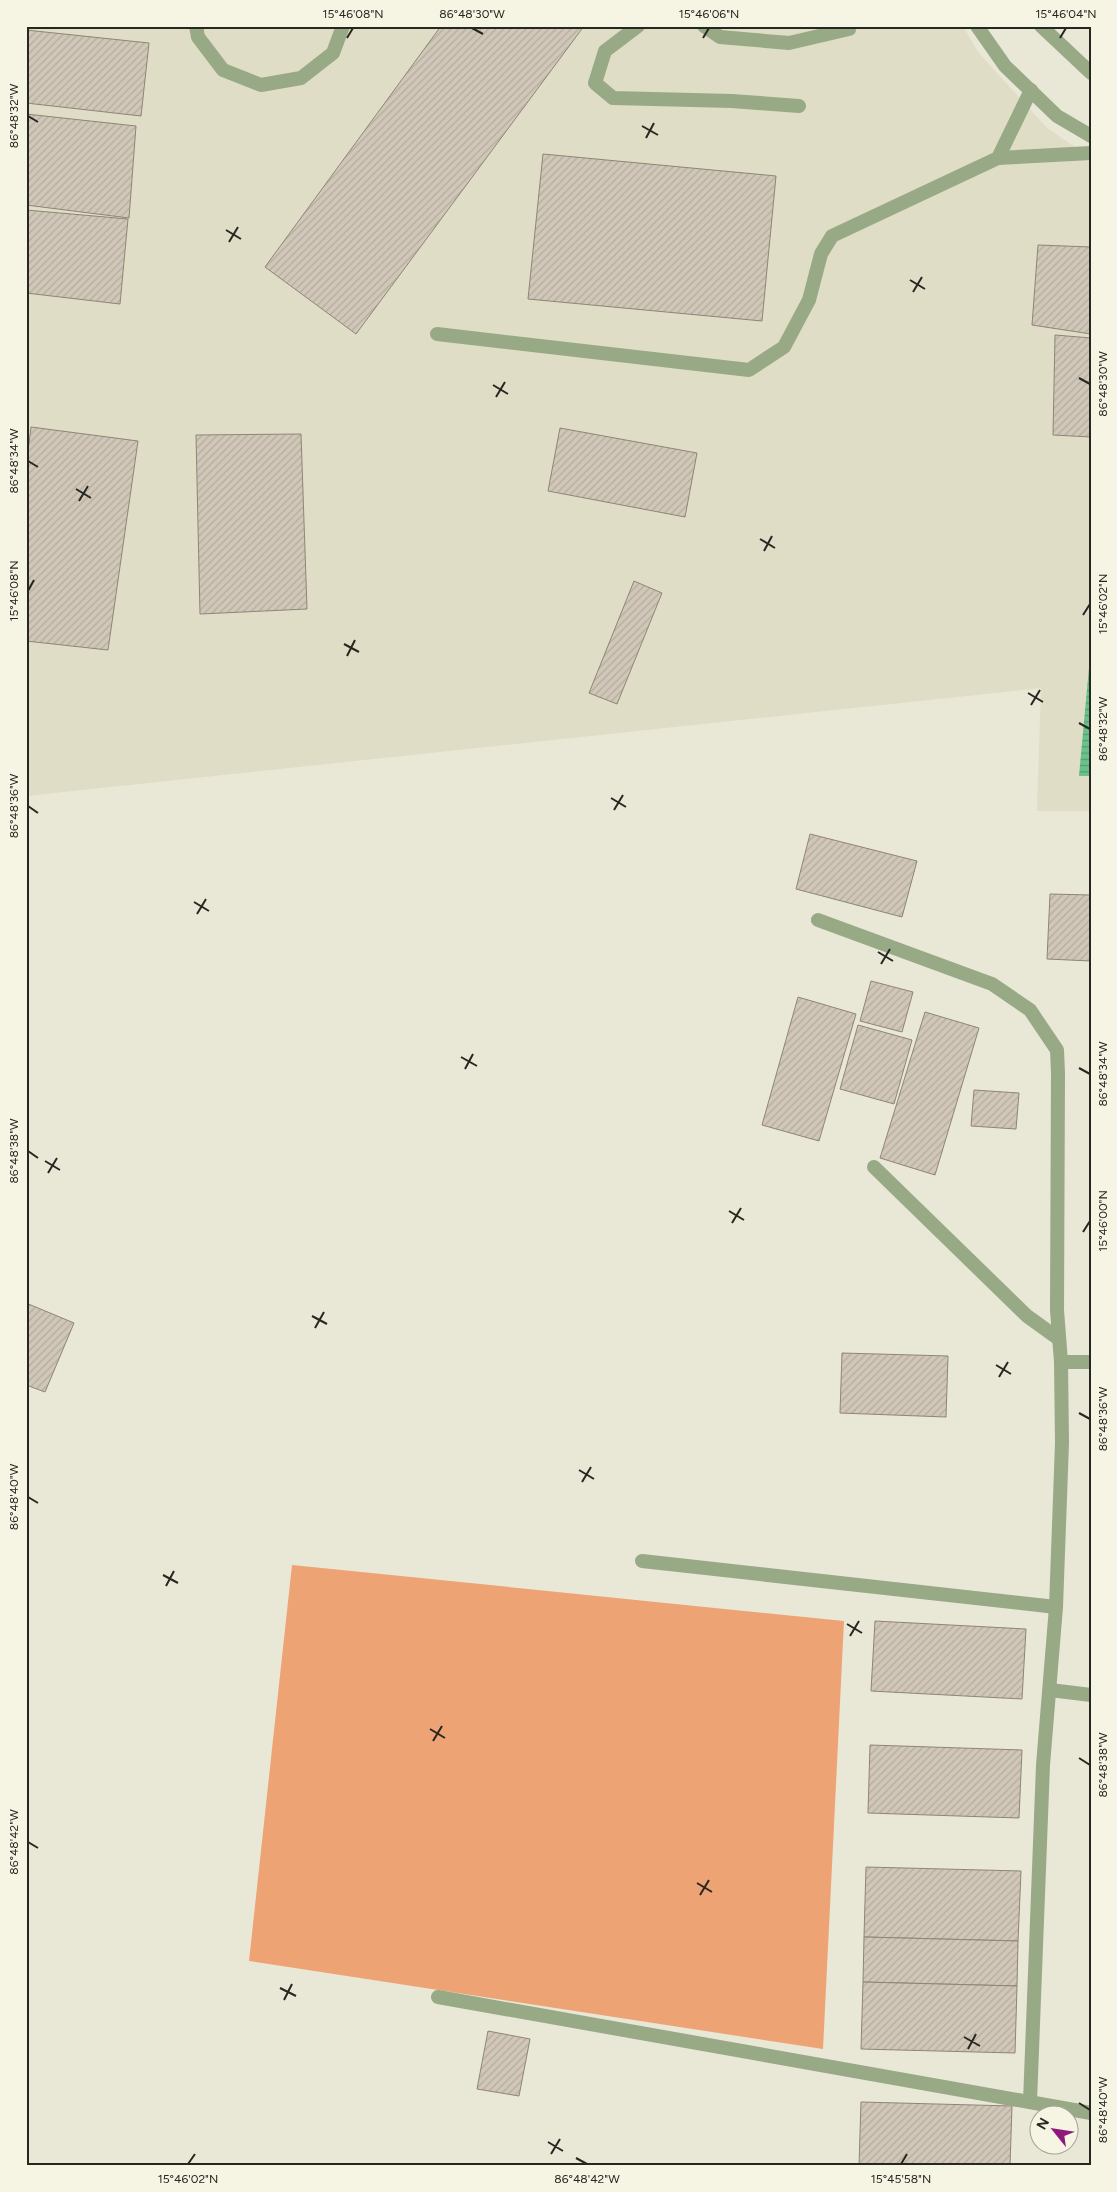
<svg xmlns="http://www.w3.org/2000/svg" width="1117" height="2192" viewBox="0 0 1117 2192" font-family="Figtree,sans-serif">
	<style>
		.built { fill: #dfddc5 }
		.pitch { fill: #eea375 }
		.water { fill: url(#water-rules) }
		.building { fill: url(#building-hatch); stroke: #8e8577 }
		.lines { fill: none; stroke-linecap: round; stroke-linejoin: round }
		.service { stroke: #98a986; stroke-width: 14 }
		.minor { stroke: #98a986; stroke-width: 14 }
		.ticks { fill: none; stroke: #272721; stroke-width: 2 }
		.neatline { fill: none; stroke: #272721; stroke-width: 2 }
		.ticks-label { font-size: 12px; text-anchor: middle; fill: #272721 }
	</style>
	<defs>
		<pattern id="water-rules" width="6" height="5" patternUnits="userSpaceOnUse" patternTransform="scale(1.25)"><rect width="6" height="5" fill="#6ac18a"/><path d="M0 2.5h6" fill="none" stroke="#579d70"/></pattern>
		<pattern id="building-hatch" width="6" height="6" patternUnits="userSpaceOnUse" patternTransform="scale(1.25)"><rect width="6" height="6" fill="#d1c7b8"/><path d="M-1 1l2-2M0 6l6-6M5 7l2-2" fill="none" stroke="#b3ab9e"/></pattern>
	</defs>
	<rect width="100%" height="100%" fill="#e9e7d6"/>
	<polygon class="built" points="26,26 963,26 978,52 1047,128 1091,158 1091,811 1037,811 1041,688 26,796"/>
	<polygon class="pitch" points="292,1565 844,1621 823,2049 249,1961"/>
	<polygon class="water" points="1091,646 1091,776 1079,776"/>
	<g class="building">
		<polygon points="441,26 584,26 356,334 265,267"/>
		<polygon points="26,30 149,43 141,116 26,103"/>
		<polygon points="26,114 136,126 129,218 26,205"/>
		<polygon points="543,154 776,176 762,321 528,299"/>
		<polygon points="26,210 128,219 120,304 26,293"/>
		<polygon points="1038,245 1091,247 1091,334 1032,325"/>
		<polygon points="1055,335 1091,338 1091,437 1053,435"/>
		<polygon points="31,427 138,441 108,650 26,641 26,468"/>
		<polygon points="560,428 697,453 685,517 548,491"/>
		<polygon points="301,434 307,609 200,614 196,435"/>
		<polygon points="634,581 662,593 617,704 589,693"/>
		<polygon points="810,834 917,861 902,917 796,889"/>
		<polygon points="1050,894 1091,895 1091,961 1047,959"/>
		<polygon points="871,981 913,992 902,1032 860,1021"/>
		<polygon points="798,997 856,1014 819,1141 762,1125"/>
		<polygon points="925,1012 979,1028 935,1175 880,1158"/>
		<polygon points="858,1025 912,1040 894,1104 840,1089"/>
		<polygon points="974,1090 1019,1093 1016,1129 971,1126"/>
		<polygon points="26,1303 74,1323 45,1392 26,1385"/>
		<polygon points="842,1353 948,1356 946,1417 840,1413"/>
		<polygon points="875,1621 1026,1629 1022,1699 871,1691"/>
		<polygon points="870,1745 1022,1750 1019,1818 868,1813"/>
		<polygon points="866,1867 1021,1871 1018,1941 864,1937"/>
		<polygon points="864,1937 1018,1941 1017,1986 863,1982"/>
		<polygon points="863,1982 1017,1986 1015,2053 861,2049"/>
		<polygon points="488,2031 530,2039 519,2096 477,2089"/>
		<polygon points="861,2102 1012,2106 1010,2166 859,2166"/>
	</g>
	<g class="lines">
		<g class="service">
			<polyline points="196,26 198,37 223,70 261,85 301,78 333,53 343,26"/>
			<polyline points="638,26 605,51 595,83 613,98 732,101 799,106"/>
			<polyline points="704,26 720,37 789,43 849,29 849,26"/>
			<polyline points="998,158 1091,153"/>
			<polyline points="437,334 749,370 784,347 809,300 821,254 832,236 998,158 1031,90"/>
			<polyline points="818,920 992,984 1030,1010 1057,1050 1058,1073 1057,1310 1061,1362 1062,1443 1056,1607 1043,1765 1030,2102"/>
			<polyline points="874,1167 1027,1316 1059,1339"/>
			<polyline points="1061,1362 1091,1362"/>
			<polyline points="642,1561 1056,1607"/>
			<polyline points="1050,1690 1091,1695"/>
			<polyline points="438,1997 1091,2113"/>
		</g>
		<g class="minor">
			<polyline points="977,26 1005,66 1057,116 1091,136"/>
			<polyline points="1041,26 1091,73"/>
		</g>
	</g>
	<path class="ticks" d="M472,28L483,34M347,38L353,28M703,38L709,28M1060,38L1066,28M28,116L38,122M642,126L658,135M646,138L654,123M226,230L241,239M229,242L238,227M910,280L925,289M913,292L922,277M1079,378L1090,384M493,385L508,394M496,397L505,382M28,461L38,467M76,489L91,498M79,501L88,486M760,539L775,548M764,551L772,536M28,591L34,580M1083,615L1090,604M344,644L359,652M347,656L355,640M1028,693L1043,702M1031,705L1040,690M1079,723L1090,729M611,798L626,807M28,806L38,813M614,810L623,795M194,902L209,911M197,914L206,899M878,952L893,961M881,964L890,949M461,1057L477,1066M1079,1068L1090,1074M465,1069L473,1054M28,1151L38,1158M45,1161L60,1170M48,1173L57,1158M729,1211L744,1220M732,1223L741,1208M1083,1232L1090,1221M312,1316L327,1324M315,1328L324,1312M996,1365L1011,1374M999,1377L1008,1362M1079,1413L1090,1419M579,1470L594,1479M582,1482L591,1467M28,1497L38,1503M163,1575L178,1583M166,1586L174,1571M847,1624L862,1633M850,1636L859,1621M430,1729L445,1738M433,1741L442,1726M1079,1758L1090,1765M28,1842L38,1848M697,1883L712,1892M700,1895L709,1880M280,1988L296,1996M284,2000L292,1984M964,2037L980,2046M968,2049L976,2034M1079,2103L1090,2110M548,2142L563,2151M551,2154L560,2139M576,2158L587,2164M188,2164L195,2154M901,2164L907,2154"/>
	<rect width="1117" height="2192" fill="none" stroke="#f6f5e4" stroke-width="55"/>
	<g transform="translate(1054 2130) rotate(300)"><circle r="24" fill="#f6f5e4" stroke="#a3a396"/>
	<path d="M0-4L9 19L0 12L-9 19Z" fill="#8d197b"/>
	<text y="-8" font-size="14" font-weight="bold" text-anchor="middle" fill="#272721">N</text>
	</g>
	<rect x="28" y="28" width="1062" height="2136" class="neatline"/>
	<g class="ticks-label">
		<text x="353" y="18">15°46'08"N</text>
		<text x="472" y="18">86°48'30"W</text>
		<text x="709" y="18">15°46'06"N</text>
		<text x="1066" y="18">15°46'04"N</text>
		<text transform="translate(14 116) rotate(-90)" y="4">86°48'32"W</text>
		<text transform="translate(1103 384) rotate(-90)" y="4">86°48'30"W</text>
		<text transform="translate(14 461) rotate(-90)" y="4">86°48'34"W</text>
		<text transform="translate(14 591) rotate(-90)" y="4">15°46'08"N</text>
		<text transform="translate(1103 604) rotate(-90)" y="4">15°46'02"N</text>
		<text transform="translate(1103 729) rotate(-90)" y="4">86°48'32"W</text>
		<text transform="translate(14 806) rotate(-90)" y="4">86°48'36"W</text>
		<text transform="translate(1103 1074) rotate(-90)" y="4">86°48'34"W</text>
		<text transform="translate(14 1151) rotate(-90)" y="4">86°48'38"W</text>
		<text transform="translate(1103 1221) rotate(-90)" y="4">15°46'00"N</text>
		<text transform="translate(1103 1419) rotate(-90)" y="4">86°48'36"W</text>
		<text transform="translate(14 1497) rotate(-90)" y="4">86°48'40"W</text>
		<text transform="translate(1103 1765) rotate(-90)" y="4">86°48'38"W</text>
		<text transform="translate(14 1842) rotate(-90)" y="4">86°48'42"W</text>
		<text transform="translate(1103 2110) rotate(-90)" y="4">86°48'40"W</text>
		<text x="188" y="2183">15°46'02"N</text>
		<text x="587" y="2183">86°48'42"W</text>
		<text x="901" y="2183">15°45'58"N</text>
	</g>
</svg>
